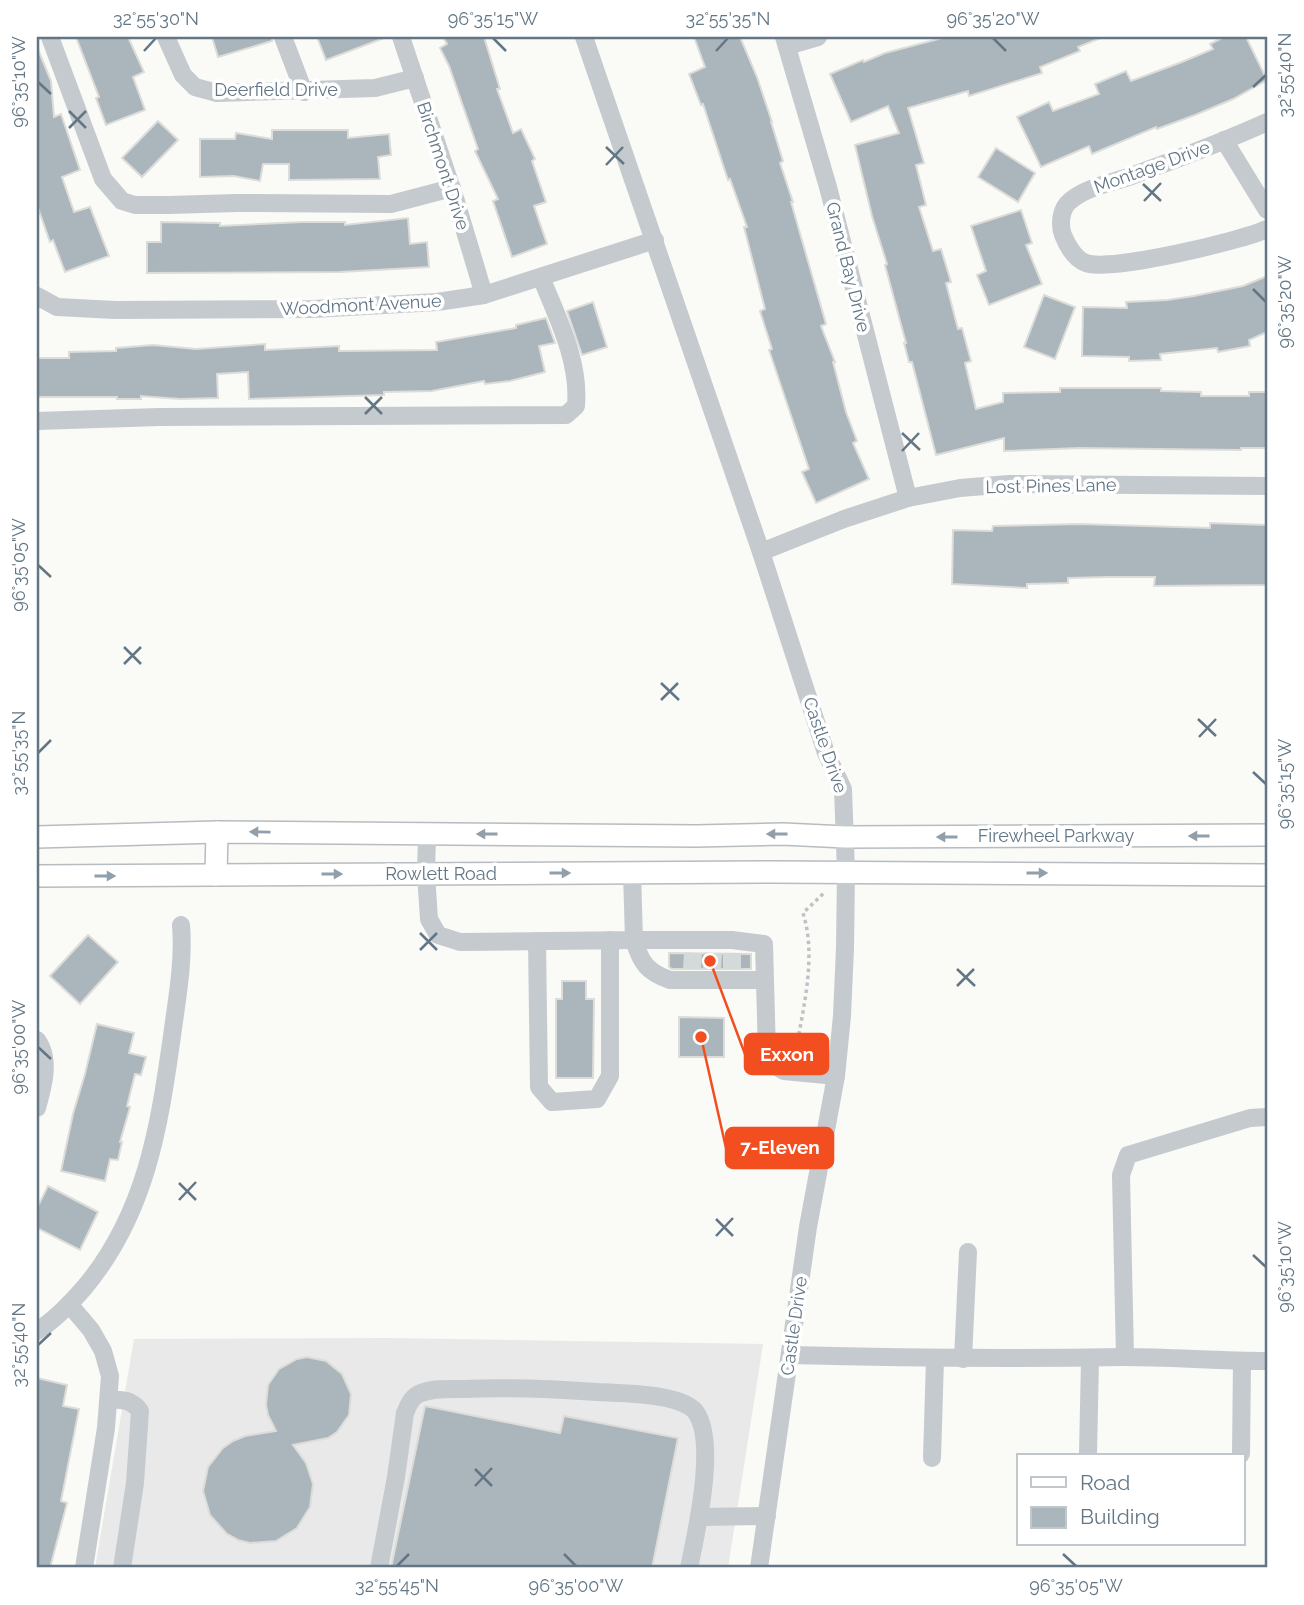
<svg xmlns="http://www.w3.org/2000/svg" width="1304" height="1605" viewBox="0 0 1304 1605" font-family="Raleway,sans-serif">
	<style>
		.built { fill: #e8e9e8 }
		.building { fill: #abb5bc; stroke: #dcdcd9; stroke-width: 2 }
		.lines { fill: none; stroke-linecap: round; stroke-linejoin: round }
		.minor-tunnel { stroke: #d4d9da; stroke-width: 18; stroke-dasharray: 18 9; stroke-linecap: butt }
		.major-casing { stroke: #b6bcc0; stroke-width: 24 }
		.path { stroke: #bfc2c5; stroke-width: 3.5; stroke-dasharray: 3.5 3.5; stroke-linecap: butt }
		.minor { stroke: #c5cace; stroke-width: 18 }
		.major { stroke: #fff; stroke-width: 21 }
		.oneway { fill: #919faa }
		.ticks { fill: none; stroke: #627685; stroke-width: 2.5 }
		.labels { text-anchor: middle; stroke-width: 7; stroke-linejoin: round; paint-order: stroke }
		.street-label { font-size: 18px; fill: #627685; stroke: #fff }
		.leader { fill: none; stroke: #f24e1f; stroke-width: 2.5 }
		.callout-dot { fill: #f24e1f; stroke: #fff; stroke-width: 2.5 }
		.callout { fill: #f24e1f; stroke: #f24e1f; stroke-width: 2.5 }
		.callout-label { font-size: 19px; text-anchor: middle; font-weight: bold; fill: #fff }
		.neatline { fill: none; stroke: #627685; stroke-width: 2.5 }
		.ticks-label { font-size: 18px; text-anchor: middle; fill: #627685 }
	</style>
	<rect width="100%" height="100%" fill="#fafaf7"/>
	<polygon class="built" points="388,1338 763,1344 728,1568 95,1568 134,1339"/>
	<g class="building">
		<polygon points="76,37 128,37 144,72 133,77 145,110 106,125 96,98 99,97"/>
		<polygon points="212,37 272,37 272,41 218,57"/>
		<polygon points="317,37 384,37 384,38 326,60"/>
		<polygon points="443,37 484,37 500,89 497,89 513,133 521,129 535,159 532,161 546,202 534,206 547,244 512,257 493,201 498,199 475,151 478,149 449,66 440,48 447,44"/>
		<polygon points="694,37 740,37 757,77 772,122 771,122 783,161 780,163 793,202 791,202 826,324 821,326 835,362 833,362 846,412 857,441 853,443 869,479 816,503 802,472 809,469 769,350 772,349 760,311 765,309 744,227 747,227 730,179 728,180 703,104 701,105 689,74 705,67"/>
		<polygon points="946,37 1103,37 1078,47 1080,51 1040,67 1042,73 969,96 968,91 908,108 924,163 916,165 926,205 919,207 933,251 941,249 951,282 946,283 958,329 962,328 971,361 965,363 976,409 1003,402 1003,393 1060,392 1060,388 1161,388 1161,391 1201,392 1201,396 1249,396 1249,392 1266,392 1267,448 1241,448 1241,450 1079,448 1004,451 1004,438 936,455 912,362 909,362 904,343 906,343 885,265 887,264 872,216 855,145 899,133 888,106 851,122 830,74 863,60 864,62 885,53"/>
		<polygon points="1224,37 1246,37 1267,80 1233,99 1195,115 1157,129 1156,127 1092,154 1089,146 1041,167 1017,117 1049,102 1053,111 1099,94 1095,84 1126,71 1131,81 1182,62 1213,49 1210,44"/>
		<polygon points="37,47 51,81 54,117 61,114 80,170 62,177 74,212 90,207 109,256 65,272 53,240 50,242 37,205"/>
		<polygon points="158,121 178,140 142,177 122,158"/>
		<polygon points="272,130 348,130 348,138 389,134 391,155 378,157 380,179 289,180 289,164 263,164 260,181 234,176 200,177 200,139 235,139 236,133 272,139"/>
		<polygon points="996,148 1035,173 1018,202 978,177"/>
		<polygon points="1021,210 1032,243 1026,245 1042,284 989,305 977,275 986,271 971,226"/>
		<polygon points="408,218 410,244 427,242 429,267 340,272 147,273 147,242 161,242 161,222 220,223 220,226 302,222 345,222 345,225"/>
		<polygon points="1267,276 1267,332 1249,340 1250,346 1218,352 1217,348 1160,354 1161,360 1129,361 1129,357 1082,356 1083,307 1127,308 1126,302 1167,300 1194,296 1243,286"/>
		<polygon points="1044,295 1075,307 1055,359 1024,347"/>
		<polygon points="593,302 607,347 582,355 567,311"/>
		<polygon points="546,318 555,343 539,346 545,372 510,381 485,384 484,381 432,391 384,392 384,395 249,399 248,372 217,374 218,398 180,399 141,396 141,399 117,399 117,397 38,397 37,358 69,358 69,352 116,351 116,348 153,345 196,349 265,344 265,350 339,346 339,351 437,350 436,342 516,328 516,325"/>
		<polygon points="1210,523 1267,525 1267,585 1154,586 1155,577 1108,577 1068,578 1068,583 1027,584 1027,588 952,584 953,530 992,531 993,526 1080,524 1210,528"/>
		<polygon points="88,935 118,962 80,1004 50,976"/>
		<polygon points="669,953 751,954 751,969 672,969 669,967"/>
		<polygon points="562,981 586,981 586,999 594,999 593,1078 556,1078 556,999 562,999"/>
		<polygon points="679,1017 724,1018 724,1057 679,1057"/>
		<polygon points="97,1024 134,1033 129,1053 146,1057 141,1075 135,1074 127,1106 130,1107 120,1142 122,1142 118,1160 110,1159 105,1181 61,1171 73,1114 85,1074"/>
		<polygon points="48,1186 98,1212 80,1250 37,1228 37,1208"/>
		<polygon points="307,1357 326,1361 342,1374 351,1394 349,1415 337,1432 328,1438 293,1445 306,1463 313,1484 310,1507 297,1528 276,1541 250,1543 238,1540 227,1534 210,1515 203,1491 208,1467 223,1448 233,1441 245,1436 276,1431 268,1415 266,1405 268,1385 279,1369 297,1359"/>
		<polygon points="37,1378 67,1385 63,1406 79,1409 61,1501 67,1503 50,1568 37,1568"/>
		<polygon points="425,1406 560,1433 564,1416 678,1438 652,1568 391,1568"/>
	</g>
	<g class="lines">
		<g class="minor-tunnel">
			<polyline points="692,969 693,953"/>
			<polyline points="712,969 713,953"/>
			<polyline points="732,969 732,953"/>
		</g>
		<g class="major-casing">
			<g id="major">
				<polyline points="37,837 217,832 696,836 783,834 845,837 1267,835"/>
				<polyline points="216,875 217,832"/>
				<polyline points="37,876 773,872 1267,875"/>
			</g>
		</g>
		<path class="path" d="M795,1055C803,1009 817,957 803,913L825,892"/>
		<g class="minor">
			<polyline points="50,37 103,179 122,201 135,205 169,205 237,203 391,204 452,188"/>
			<polyline points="166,37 183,75 195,87 217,93 375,88 415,78"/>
			<polyline points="283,37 304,92"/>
			<polyline points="401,37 455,198 484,295"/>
			<polyline points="584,37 761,552 826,753 843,789 846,872 845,948 842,1016 836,1076 808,1227 759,1568"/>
			<polyline points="784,37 828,187 908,498"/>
			<polyline points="787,46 818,37"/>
			<path d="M1267,122C1224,142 1179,158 1134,175C1113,183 1088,186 1070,201C1061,208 1059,224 1063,235C1067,245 1075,259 1086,263C1110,272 1241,241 1267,229"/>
			<polyline points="1224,140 1267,210"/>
			<polyline points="37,296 57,307 115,310 313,309 437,302 484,295 655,240"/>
			<path d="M37,421L159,417L566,415L576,406C580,361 557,317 541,277"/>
			<polyline points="761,552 844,519 908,498 960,488 1009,484 1267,486"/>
			<polyline points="427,834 426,874 429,919 438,935 460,942 634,940 632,872"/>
			<polyline points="537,941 539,1087 552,1102 597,1099 610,1076 610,940"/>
			<path d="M764,980H670C647,972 641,963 634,940H732L764,944L767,1054L774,1065L784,1071L836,1076"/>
			<path d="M37,1040C51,1059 43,1087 37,1108"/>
			<polyline points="69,1304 91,1330 103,1351 110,1376 106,1428 84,1568"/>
			<path d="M37,1331C55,1320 70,1304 84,1288C146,1214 159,1128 172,1036C177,998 184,962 181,925"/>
			<path d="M790,1355C901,1358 1012,1359 1123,1357C1171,1357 1219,1361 1267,1361"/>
			<polyline points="1125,1357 1121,1175 1128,1155 1250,1118 1267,1117"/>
			<polyline points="963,1359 968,1252"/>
			<path d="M109,1400C122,1399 132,1400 140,1411L135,1483L122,1568"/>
			<polyline points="1088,1454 1090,1360"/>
			<polyline points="1241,1454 1242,1361"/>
			<polyline points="932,1458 935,1359"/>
			<polyline points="700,1517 767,1516"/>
			<path d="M379,1568L396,1477L405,1413C409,1404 412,1396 421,1393C434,1388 450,1389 464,1389C508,1387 553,1389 597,1392C620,1393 644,1393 666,1398C675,1400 689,1404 695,1411C718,1441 696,1533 689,1568"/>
		</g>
		<use href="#major" class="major"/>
	</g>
	<defs><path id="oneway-solid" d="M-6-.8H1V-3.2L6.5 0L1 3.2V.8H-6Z" transform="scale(1.75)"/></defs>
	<g class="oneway">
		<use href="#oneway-solid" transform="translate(260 832) rotate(-179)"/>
		<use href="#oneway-solid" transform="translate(487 834) rotate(-180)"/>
		<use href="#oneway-solid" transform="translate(777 834) rotate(180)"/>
		<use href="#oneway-solid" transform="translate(1199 836) rotate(180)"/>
		<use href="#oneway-solid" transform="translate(947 837) rotate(180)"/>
		<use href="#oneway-solid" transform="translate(560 873)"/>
		<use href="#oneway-solid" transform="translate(1037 873)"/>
		<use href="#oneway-solid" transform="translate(332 874)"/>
		<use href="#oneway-solid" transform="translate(105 876)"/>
	</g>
	<path class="ticks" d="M493,38L506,51M993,38L1006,51M144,51L156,38M716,51L728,38M38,82L51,94M1253,87L1266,75M69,111L86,128M69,128L86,111M606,147L624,164M606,165L623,147M1143,184L1161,201M1144,201L1161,183M1253,289L1266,302M365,397L382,414M365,414L382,397M902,433L920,450M902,451L919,433M38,565L51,577M124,647L141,664M124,664L141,647M661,683L679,700M661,700L678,683M1198,719L1216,736M1199,737L1216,719M38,753L51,740M1253,772L1266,784M420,933L437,950M420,950L437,933M957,969L975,986M957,986L974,969M38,1047L51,1059M179,1183L196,1200M179,1200L196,1182M716,1219L733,1236M716,1236L733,1218M1253,1255L1266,1267M38,1345L51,1333M475,1469L492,1486M475,1486L492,1468M564,1554L576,1566M1063,1554L1076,1566M397,1566L409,1554"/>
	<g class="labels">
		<g class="street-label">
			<text x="276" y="96">Deerfield Drive</text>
			<text transform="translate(443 166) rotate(72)" y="6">Birchmont Drive</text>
			<text transform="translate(1152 167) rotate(-20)" y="6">Montage Drive</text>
			<text transform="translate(848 267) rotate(76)" y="6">Grand Bay Drive</text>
			<text transform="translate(361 305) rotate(-3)" y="6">Woodmont Avenue</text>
			<text transform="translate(1051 486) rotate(-1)" y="6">Lost Pines Lane</text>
			<text transform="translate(825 745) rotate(71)" y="6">Castle Drive</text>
			<text x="1056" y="842">Firewheel Parkway</text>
			<text x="441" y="880">Rowlett Road</text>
			<text transform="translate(794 1326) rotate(-82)" y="6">Castle Drive</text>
		</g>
	</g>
	<path class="leader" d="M710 961L745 1054M701 1037L726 1148"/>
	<g class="callout-dot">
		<circle cx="710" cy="961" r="7"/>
		<circle cx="701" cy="1037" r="7"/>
	</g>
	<g class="callout">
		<rect x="745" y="1034" width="83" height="40" rx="7"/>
		<rect x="726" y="1128" width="107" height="40" rx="7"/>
	</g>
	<g class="callout-label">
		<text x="787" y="1061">Exxon</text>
		<text x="780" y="1154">7-Eleven</text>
	</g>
	<rect width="1304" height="1605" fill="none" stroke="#ffffff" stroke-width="77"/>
	<rect x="1017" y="1454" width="228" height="91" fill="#ffffff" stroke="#c0c8ce" stroke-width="2"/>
	<rect x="1031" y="1477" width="35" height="10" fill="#ffffff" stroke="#c0c8ce" stroke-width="2"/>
	<text x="1080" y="1490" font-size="21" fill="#627685">Road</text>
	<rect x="1031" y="1507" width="35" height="21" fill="#abb5bc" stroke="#c0c8ce" stroke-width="2"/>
	<text x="1080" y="1524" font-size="21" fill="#627685">Building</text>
	<rect x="38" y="38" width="1228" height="1528" class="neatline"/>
	<g class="ticks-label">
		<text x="156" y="25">32°55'30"N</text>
		<text x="493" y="25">96°35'15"W</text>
		<text x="728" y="25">32°55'35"N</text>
		<text x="993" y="25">96°35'20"W</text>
		<text transform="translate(1285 75) rotate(-90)" y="6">32°55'40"N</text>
		<text transform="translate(19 82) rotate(-90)" y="6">96°35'10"W</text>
		<text transform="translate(1285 302) rotate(-90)" y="6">96°35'20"W</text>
		<text transform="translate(19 565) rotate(-90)" y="6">96°35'05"W</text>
		<text transform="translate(19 753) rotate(-90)" y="6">32°55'35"N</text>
		<text transform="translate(1285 784) rotate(-90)" y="6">96°35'15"W</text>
		<text transform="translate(19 1047) rotate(-90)" y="6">96°35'00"W</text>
		<text transform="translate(1285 1267) rotate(-90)" y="6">96°35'10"W</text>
		<text transform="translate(19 1345) rotate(-90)" y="6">32°55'40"N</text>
		<text x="397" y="1592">32°55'45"N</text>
		<text x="576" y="1592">96°35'00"W</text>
		<text x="1076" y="1592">96°35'05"W</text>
	</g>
</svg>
